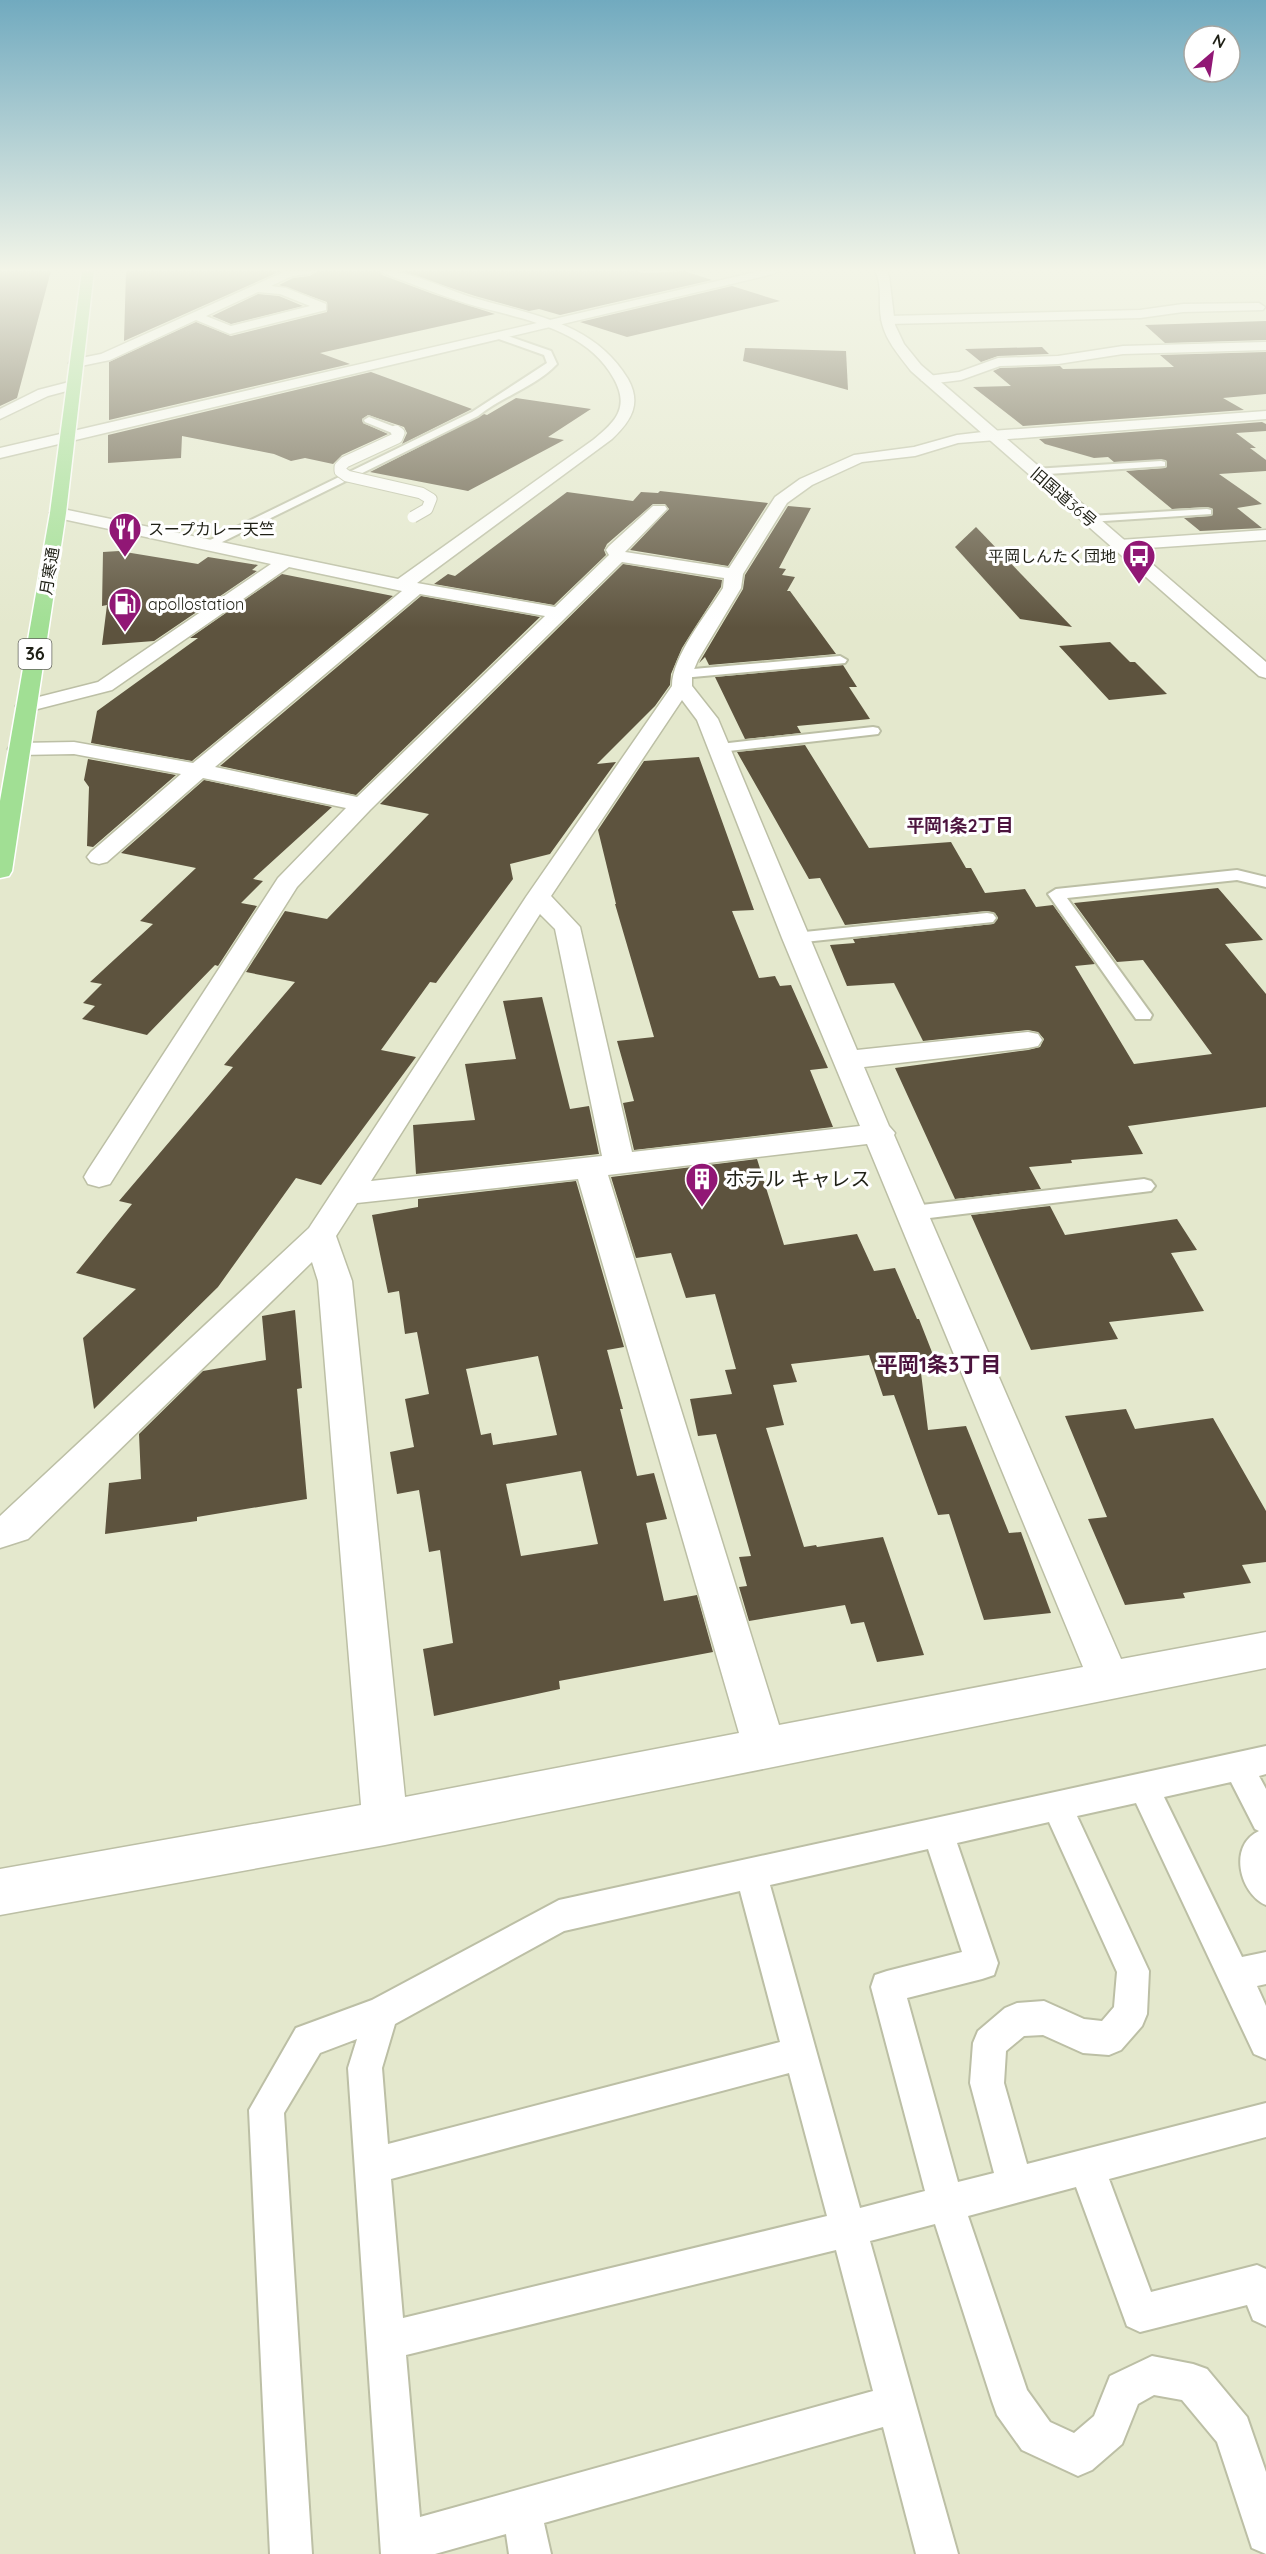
<svg xmlns="http://www.w3.org/2000/svg" width="1266" height="2554" viewBox="0 0 1266 2554" font-family="Quicksand,'Noto Sans JP',sans-serif">
	<style>
		.building { fill: #5d533e; fill-rule: evenodd }
		.lines { fill: none; stroke-linecap: round; stroke-linejoin: round }
		.lane-casing { stroke: #bcbfa5; stroke-width: 4 }
		.street-casing { stroke: #bcbfa5; stroke-width: 3 }
		.secondary-casing { stroke: #bcbfa5; stroke-width: 3 }
		.highway-casing { stroke: #fff; stroke-width: 3 }
		.lane { fill: #fff; fill-rule: evenodd }
		.street { fill: #fff; fill-rule: evenodd }
		.secondary { fill: #fff; fill-rule: evenodd }
		.highway { fill: #a1df94; fill-rule: evenodd }
		.lane-bridge-casing { stroke: #bcbfa5; stroke-width: 13; stroke-linecap: butt }
		.lane-bridge { stroke: #fff; stroke-width: 11 }
		.labels { text-anchor: middle; stroke-width: 6; stroke-linejoin: round; paint-order: stroke }
		.far-street-label { font-size: 16px; fill: #1f2016; stroke: #fff }
		.far-poi-label { font-size: 16px; fill: #1f2016; stroke: #fff; text-anchor: start }
		.shield { fill: #fff; stroke: #62635c; stroke-width: 1.5 }
		.shield-label { font-size: 18px; font-weight: bold; fill: #1f2016 }
		.far-neighbourhood-label { font-size: 18px; font-weight: bold; fill: #4c143e; stroke: #fff }
		.poi-label { font-size: 20px; fill: #1f2016; stroke: #fff; text-anchor: start }
		.neighbourhood-label { font-size: 21px; font-weight: bold; fill: #4c143e; stroke: #fff }
	</style>
	<rect width="100%" height="100%" fill="#e4e8cd"/>
	<g class="building">
		<polygon points="0,271 51,271 17,398 0,406"/>
		<polygon points="126,271 281,271 124,341"/>
		<polygon points="317,271 380,271 382,275 433,294 495,314 320,353 350,364 109,420 109,362 196,322 231,336 327,312 327,302 279,285 293,278 310,276"/>
		<polygon points="400,271 637,271 644,273 684,271 712,280 560,315 539,309 529,311 475,296"/>
		<polygon points="732,286 780,301 627,337 580,322"/>
		<polygon points="258,294 279,296 303,306 231,324 212,316"/>
		<polygon points="1266,321 1266,340 1165,343 1145,325"/>
		<polygon points="1042,347 1049,354 998,356 981,362 965,349"/>
		<polygon points="745,348 846,351 848,390 743,361"/>
		<polygon points="1266,352 1266,394 1223,398 1244,410 1023,426 973,387 1011,386 993,371 1000,368 1060,366 1063,369 1174,367 1160,355"/>
		<polygon points="371,372 472,409 402,444 407,433 404,427 368,415 362,419 363,423 388,434 342,455 333,464 305,458 291,461 274,454 182,436 181,458 108,463 108,435"/>
		<polygon points="516,398 591,409 548,437 564,440 468,491 370,472 484,414 487,415"/>
		<polygon points="1262,422 1266,424 1266,431 1236,433 1256,448 1250,448 1266,460 1266,471 1219,474 1262,504 1237,508 1262,528 1200,531 1184,518 1211,516 1213,509 1207,507 1172,509 1126,471 1165,468 1167,466 1166,460 1114,462 1108,457 1094,458 1045,444 1039,439"/>
		<polygon points="660,491 768,503 728,566 630,550 669,509 665,504 653,504 607,544 604,550 606,555 554,605 434,584 448,574 455,576 567,492 633,501 641,492 658,493"/>
		<polygon points="788,506 811,508 779,568 786,569 782,575 795,577 787,591 790,591 836,654 709,665 705,657 699,663 743,589 745,575"/>
		<polygon points="976,527 1072,627 1020,619 955,547"/>
		<polygon points="119,551 198,564 208,557 258,565 252,570 257,571 154,641 102,645 107,605 102,606 103,552"/>
		<polygon points="623,564 722,580 721,587 682,648 671,674 670,685 655,706 597,764 616,762 550,854 510,864 513,879 436,983 430,982 381,1050 416,1057 321,1185 296,1178 218,1287 94,1409 83,1338 136,1289 76,1273 132,1204 119,1201 233,1067 224,1065 295,982 246,972 285,911 327,919 429,814 380,804"/>
		<polygon points="282,574 393,596 192,761 91,743 97,711 198,638 190,638"/>
		<polygon points="421,596 540,617 356,795 220,766"/>
		<polygon points="1110,642 1130,662 1135,662 1167,694 1109,700 1059,646"/>
		<polygon points="843,665 857,687 849,687 870,719 797,726 801,733 745,739 715,677"/>
		<polygon points="805,745 869,848 951,842 966,868 971,868 985,893 1025,889 1036,907 1053,905 1095,964 1075,966 1134,1064 1212,1054 1143,960 1117,962 1074,903 1218,888 1263,940 1225,944 1266,994 1266,1107 1128,1126 1143,1154 1071,1160 1072,1163 1029,1167 1041,1189 955,1199 895,1068 1028,1050 1040,1047 1044,1039 1038,1032 1028,1030 923,1041 894,983 847,986 830,945 855,943 853,939 993,924 998,918 995,913 987,911 845,925 820,878 809,879 737,752"/>
		<polygon points="699,757 754,910 732,911 759,978 775,976 780,986 791,985 828,1068 810,1070 833,1127 634,1150 623,1103 634,1101 617,1041 654,1037 615,904 616,904 598,830 644,761"/>
		<polygon points="88,759 176,775 93,847 87,846 89,787 84,780"/>
		<polygon points="204,780 332,807 253,879 263,881 241,903 257,906 218,966 215,965 147,1035 82,1019 95,1006 83,1003 102,984 90,982 153,924 140,921 196,868 121,853"/>
		<polygon points="542,997 570,1109 589,1106 599,1154 416,1174 413,1125 475,1120 465,1064 516,1059 503,1001"/>
		<polygon points="757,1159 784,1245 857,1234 874,1271 895,1268 917,1319 919,1319 939,1370 921,1373 928,1430 966,1426 1009,1533 1021,1532 1051,1613 984,1620 949,1514 938,1515 894,1395 883,1396 869,1355 791,1364 797,1382 773,1385 784,1425 766,1428 804,1547 816,1545 817,1547 883,1537 924,1655 877,1662 864,1622 851,1624 845,1605 749,1621 739,1587 747,1586 739,1557 751,1556 716,1434 698,1436 690,1399 732,1394 725,1370 736,1369 715,1294 686,1298 671,1253 636,1258 611,1177"/>
		<path d="M576,1181L624,1347L607,1350L623,1409H620L637,1476L654,1473L667,1519L646,1523L664,1601L697,1595L713,1652L559,1681L560,1689L434,1716L423,1649L453,1643L440,1550L429,1552L419,1490L397,1494L390,1452L414,1447L405,1399L429,1394L417,1332L405,1334L399,1291L388,1293L372,1215L418,1207V1199ZM538,1356L557,1435L493,1445L491,1433L481,1435L466,1369ZM581,1471L598,1544L521,1556L506,1484Z"/>
		<polygon points="1050,1206 1065,1235 1177,1219 1197,1250 1171,1253 1204,1311 1109,1322 1118,1339 1031,1350 971,1215"/>
		<polygon points="295,1310 302,1388 297,1389 307,1499 197,1517 197,1521 105,1534 109,1483 141,1479 139,1434 203,1371 266,1360 262,1316"/>
		<polygon points="1126,1409 1135,1429 1213,1418 1266,1511 1266,1562 1242,1565 1251,1583 1183,1593 1185,1598 1125,1605 1088,1519 1107,1517 1065,1416"/>
	</g>
	<g class="lines">
		<g class="lane-casing">
			<g id="lane">
				<path d="M496,334H502L551,351L557,364C535,387 503,396 478,416L212,547H204V543L472,412L547,363L544,355L496,338Z"/>
				<polygon points="369,417 400,429 401,431 392,433 365,422 364,420"/>
				<polygon points="1161,461 1165,462 1165,466 1034,475 1029,472 1034,469"/>
				<polygon points="1207,509 1211,510 1211,514 1089,522 1083,519 1089,516"/>
				<polygon points="840,656 847,660 845,663 682,678 675,674 682,670"/>
				<polygon points="873,727 878,728 880,731 878,734 720,752 713,748 720,744"/>
				<polygon points="1237,870 1266,877 1266,887 1237,880 1067,898 1152,1015 1150,1019 1136,1019 1048,894 1056,889"/>
				<polygon points="987,913 993,914 996,918 993,922 795,943 789,942 786,938 789,934 795,933"/>
				<polygon points="1144,1179 1151,1181 1155,1186 1151,1191 913,1220 905,1218 902,1213 905,1208 913,1206"/>
				<path d="M1266,1746V1774L1259,1776L1266,1789V1905C1239,1893 1228,1845 1259,1831L1255,1829L1231,1782L1164,1797L1242,1957L1266,1952V1984L1257,1986L1266,2006V2059L1254,2054L1136,1803L1077,1816L1149,1971L1147,2014L1142,2026L1121,2050L1109,2055L1083,2053L1043,2035L1024,2036L1006,2051L1004,2083L1027,2164L1266,2103V2137L1109,2179L1151,2292L1257,2265L1266,2269V2326L1253,2320L1247,2305L1140,2332L1127,2326L1076,2187L968,2216L1027,2390L1050,2422L1074,2433L1094,2416L1110,2376L1152,2356L1193,2364L1207,2369L1247,2417L1266,2472V2554L1252,2548L1217,2442L1182,2400L1154,2395L1138,2404L1122,2444L1092,2470L1078,2476L1022,2450L997,2415L992,2401L935,2224L870,2241L958,2554H916L883,2427L544,2523L551,2554H509L506,2534L435,2554H381L348,2068L357,2039L320,2053L284,2113L312,2554H270L249,2110L296,2028L372,2000L559,1900ZM1049,1822L1117,1972L1114,2007L1102,2021L1084,2019L1044,2001L1017,2003L1005,2008L978,2031L973,2043L970,2083L994,2173L958,2182L907,1998L982,1979L994,1975L998,1963L957,1843ZM928,1849L962,1952L887,1971L875,1975L871,1987L925,2191L860,2208L770,1885ZM740,1891L780,2042L388,2144L382,2068L395,2024L564,1931ZM789,2073L827,2216L403,2318L391,2179ZM836,2250L873,2391L420,2517L406,2355Z"/>
			</g>
		</g>
		<g class="street-casing">
			<g id="street">
				<path d="M286,271H315L309,274L292,276L271,286L286,288L326,304V310L230,334L196,320L110,360L76,367L69,363L71,360L101,354ZM258,292L280,294L310,306L231,326L206,316Z"/>
				<path d="M382,271C413,271 444,289 474,298C532,315 594,322 628,379C642,404 631,421 612,439L417,583L555,607L609,555L606,550L609,546L653,506H665L667,509L625,552L729,568L775,497L800,479L854,455L914,447L957,435L991,431L1266,411V419L958,443L915,456L862,462L812,485L787,503L743,574L741,588L698,660L692,674V686L718,719L857,1050L1028,1032L1038,1034L1042,1040L1038,1046L1028,1048L864,1067L889,1126L895,1133L894,1135L1121,1659L1266,1632V1668L385,1845L0,1915V1869L361,1805L318,1281L312,1262L28,1539L0,1548V1516L309,1228L526,897L672,686C672,656 707,614 723,588L724,578L622,562L370,810L297,887L110,1184L99,1187L88,1184L84,1177L88,1170L278,878L346,808L203,778L107,862L99,864L91,862L87,857L91,852L181,774L74,754L19,755L11,754L8,749L11,744L19,743L74,742L193,763L402,591L289,567L112,690L26,712L19,710L16,706L19,702L98,682L271,564L58,518L50,513L58,508L398,579L593,440C615,422 630,408 614,379C585,326 518,319 465,303C437,294 410,283 383,273ZM420,594L545,616L357,797L215,767ZM682,700L697,720L782,938L860,1126L632,1152L580,927L551,896ZM540,914L555,929L602,1156L371,1181ZM867,1144L1083,1667L779,1725L608,1175ZM578,1179L739,1733L405,1797L352,1281L336,1236L357,1203Z"/>
				<polygon points="1259,303 1265,307 1263,310 1183,312 1140,318 887,324 881,320 887,316 1140,310 1183,304"/>
				<polygon points="1266,342 1266,350 1123,354 1058,364 1000,366 961,380 928,384 921,380 928,376 959,372 998,358 1058,356 1123,346"/>
				<polygon points="73,381 78,382 80,385 78,388 48,396 0,419 0,409 38,390"/>
				<polygon points="1266,530 1266,540 1119,550 1113,549 1110,545 1113,541 1119,540"/>
			</g>
		</g>
		<g class="secondary-casing">
			<g id="secondary">
				<polygon points="760,271 779,271 773,274 0,458 0,448"/>
				<path d="M875,271H886L889,276L895,325L904,344L921,365L1266,662V678L1259,676L911,371C899,355 884,339 881,318C878,302 883,286 875,271Z"/>
			</g>
		</g>
		<g class="highway-casing">
			<polygon id="highway" points="82,271 94,271 66,513 12,871 9,876 0,878 0,801 50,513"/>
		</g>
		<use href="#lane" class="lane"/>
		<use href="#street" class="street"/>
		<use href="#secondary" class="secondary"/>
		<use href="#highway" class="highway"/>
		<g class="lane-bridge-casing">
			<polyline id="lane-bridge" points="396,431 399,433 397,438 345,462 340,467 340,471 347,476 421,493 431,499 427,509 413,517"/>
		</g>
		<use href="#lane-bridge" class="lane-bridge"/>
	</g>
	<linearGradient id="sky" x2="0" y2="1"><stop stop-color="#71aabf"/><stop offset="0.43" stop-color="#f3f5e8"/><stop offset="1" stop-color="#f3f5e8" stop-opacity="0"/></linearGradient>
	<rect width="1266" height="628" fill="url(#sky)"/>
	<defs>
		<g id="restaurant-pin" transform="scale(1.725)"><path d="M0 17L-7.5 6A9.5 9.5 0 1 1 7.5 6Z" fill="#911775" stroke="#fff"/><path d="M-5-6h1v4h1v-4h1v4h1v-4h1v5L-1.5 .5V6h-2V.5L-5-1ZM5-6V6H3V1.5H1.5Q1.5-4 5-6Z" fill="#fff"/></g>
		<g id="bus-pin" transform="scale(1.725)"><path d="M0 17L-7.5 6A9.5 9.5 0 1 1 7.5 6Z" fill="#911775" stroke="#fff"/><path d="M-5-6H5V4H4V6H2V4H-2V6H-4V4H-5ZM-3.5-4V0h7V-4ZM-3.5 1.2v1.5H-2V1.2ZM2 1.2v1.5H3.5V1.2Z" fill="#fff"/></g>
		<g id="fuel-pin" transform="scale(1.725)"><path d="M0 17L-7.5 6A9.5 9.5 0 1 1 7.5 6Z" fill="#911775" stroke="#fff"/><path d="M-5.5-6h7V0h2V4h1.3V-2.5L3-4.5l.8-.8L6-3V5H2.5V1h-1V6h-7ZM-4.2-4.7v3.2H.2V-4.7Z" fill="#fff"/></g>
		<g id="building-pin" transform="scale(1.725)"><path d="M0 17L-7.5 6A9.5 9.5 0 1 1 7.5 6Z" fill="#911775" stroke="#fff"/><path d="M-4-6H4V6H1V3H-1V6H-4ZM-2.5-4.3h1.7v1.8h-1.7ZM.8-4.3h1.7v1.8H.8ZM-2.5-1h1.7V.8h-1.7ZM.8-1h1.7V.8H.8Z" fill="#fff"/></g>
	</defs>
	<g fill-rule="evenodd">
		<use href="#restaurant-pin" x="125" y="529"/>
		<use href="#bus-pin" x="1139" y="556"/>
		<use href="#fuel-pin" x="125" y="604"/>
		<use href="#building-pin" x="702" y="1179"/>
	</g>
	<g class="labels">
		<g class="far-street-label">
			<text transform="translate(1064 497) rotate(41)" y="6">旧国道36号</text>
			<text transform="translate(49 571) rotate(-81)" y="6">月寒通</text>
		</g>
		<g class="far-poi-label">
			<text x="148" y="535">スープカレー天竺</text>
			<text x="1116" y="562" text-anchor="end">平岡しんたく団地</text>
			<text x="148" y="610">apollostation</text>
		</g>
		<rect class="shield" x="18.5" y="639" width="33" height="30" rx="4.5"/>
		<g class="shield-label">
			<text x="35" y="660">36</text>
		</g>
		<g class="far-neighbourhood-label">
			<text x="960" y="832">平岡1条2丁目</text>
		</g>
		<g class="poi-label">
			<text x="725" y="1186">ホテル キャレス</text>
		</g>
		<g class="neighbourhood-label">
			<text x="939" y="1372">平岡1条3丁目</text>
		</g>
	</g>
	<g transform="translate(1212 54) rotate(29)"><circle r="28" fill="#ffffff" stroke="#a5a6a2" stroke-width="1.5"/>
	<path d="M0-4.5L10 22L0 15L-10 22Z" fill="#911775"/>
	<text y="-9" font-size="16" font-weight="bold" text-anchor="middle" fill="#1f2016">N</text>
	</g>
</svg>
